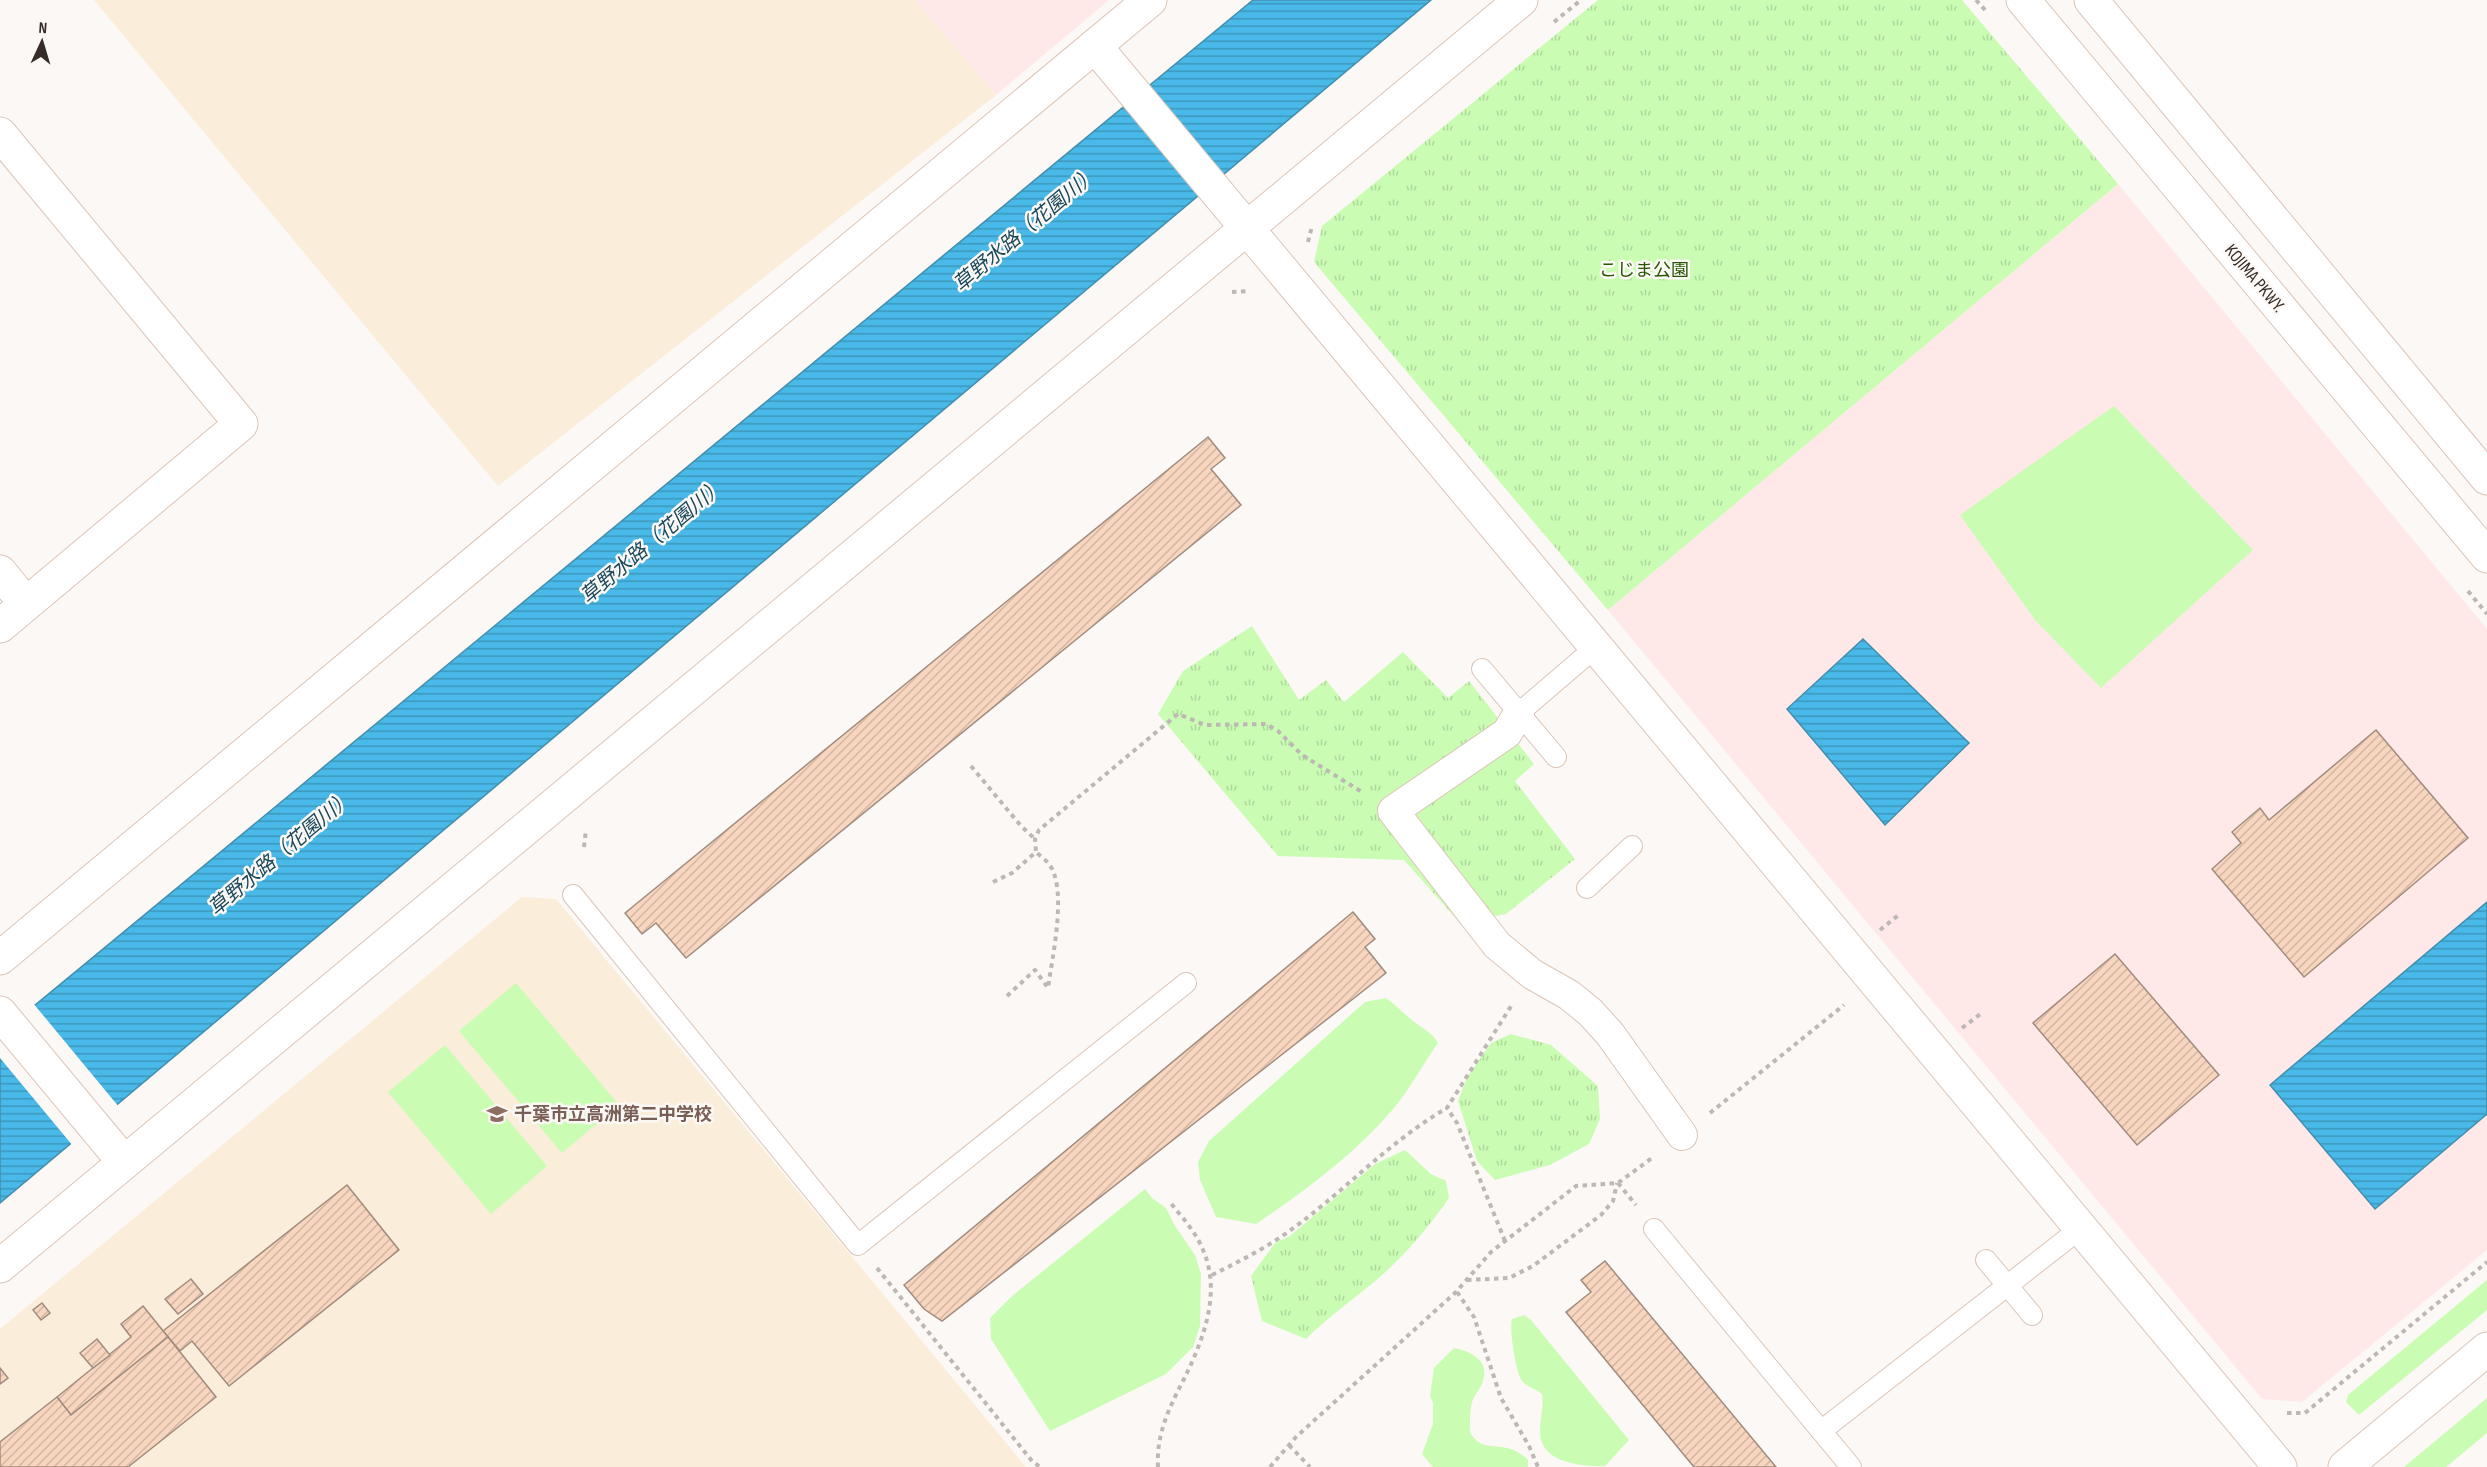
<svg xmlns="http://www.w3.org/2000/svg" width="2487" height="1467" viewBox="0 0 2487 1467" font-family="'Sofia Sans Condensed','Noto Sans JP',sans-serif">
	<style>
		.commercial { fill: #ffe9e8 }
		.education { fill: #faedd9 }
		.grass { fill: #cafcb4 }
		.park { fill: url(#park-tufts) }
		.water { fill: url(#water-rules); stroke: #438fae; stroke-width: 1.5 }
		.pier { fill: #fcf8f5 }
		.building { fill: url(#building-hatch); stroke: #a18c7f; stroke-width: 1.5 }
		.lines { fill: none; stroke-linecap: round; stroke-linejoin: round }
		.service-casing { stroke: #dbc5b7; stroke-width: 22 }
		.pedestrian-casing { stroke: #dbc5b7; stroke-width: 32 }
		.minor-casing { stroke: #dbc5b7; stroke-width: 35 }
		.tertiary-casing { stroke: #dbc5b7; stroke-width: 35 }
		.path { stroke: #bdb8b4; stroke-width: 4; stroke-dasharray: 4.5 4.5; stroke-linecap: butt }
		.service { stroke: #fff; stroke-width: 20 }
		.pedestrian { stroke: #fff; stroke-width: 30 }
		.minor { stroke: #fff; stroke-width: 33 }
		.tertiary { stroke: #fff; stroke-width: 33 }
		.labels { text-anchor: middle; stroke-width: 5; stroke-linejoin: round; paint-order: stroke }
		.park-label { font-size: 18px; fill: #245500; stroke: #fcf8f5 }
		.street-label { font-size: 18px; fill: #362d28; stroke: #fcf8f5 }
		.education-label { font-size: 18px; font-weight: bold; fill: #785e54; stroke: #fcf8f5; text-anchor: start }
		.water-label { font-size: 20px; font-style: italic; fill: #19485c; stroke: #fcf8f5 }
	</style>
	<defs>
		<pattern id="park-tufts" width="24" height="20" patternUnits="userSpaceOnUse" patternTransform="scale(1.5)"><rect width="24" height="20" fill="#cafcb4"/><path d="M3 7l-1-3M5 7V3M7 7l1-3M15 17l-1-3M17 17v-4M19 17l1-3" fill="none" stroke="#aed89b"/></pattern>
		<pattern id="water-rules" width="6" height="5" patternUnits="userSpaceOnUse" patternTransform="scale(1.5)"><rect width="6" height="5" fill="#48b9e8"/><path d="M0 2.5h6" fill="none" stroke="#3d97bc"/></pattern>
		<pattern id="building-hatch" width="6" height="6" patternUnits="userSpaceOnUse" patternTransform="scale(1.5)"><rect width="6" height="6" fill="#f7d5be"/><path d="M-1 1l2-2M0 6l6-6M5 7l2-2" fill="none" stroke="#d4b7a3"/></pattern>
	</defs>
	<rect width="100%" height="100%" fill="#fcf8f5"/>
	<g class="commercial">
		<polygon points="915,0 1109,0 996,95"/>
		<polygon points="2118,184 2487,629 2487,1250 2302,1402 2262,1399 1608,610"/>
	</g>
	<g class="education">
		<polygon points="94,0 915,0 996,95 498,486"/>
		<polygon points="522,897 556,899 1026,1467 0,1467 0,1329"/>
	</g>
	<g class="grass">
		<polygon points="2114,406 2253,550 2101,688 2035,620 1960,515"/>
		<polygon points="516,983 619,1105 562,1153 459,1031"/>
		<path d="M1386,998C1396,1005 1403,1013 1413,1021C1423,1029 1431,1031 1438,1043C1423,1064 1410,1089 1394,1108C1355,1154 1305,1191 1256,1224L1216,1217L1200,1180L1198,1162L1209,1141L1365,1002Z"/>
		<polygon points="445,1045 547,1166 491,1214 388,1092"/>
		<polygon points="1145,1189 1152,1198 1166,1208 1175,1226 1195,1255 1201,1274 1200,1326 1193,1347 1166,1374 1050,1431 991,1339 990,1318 1012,1296"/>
		<polygon points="2487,1280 2487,1310 2359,1415 2346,1402 2348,1395"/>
		<path d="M1524,1315L1531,1320L1629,1440L1605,1466C1582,1467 1539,1463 1540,1431C1540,1419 1544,1407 1542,1394C1536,1389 1527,1387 1522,1381C1516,1373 1509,1330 1512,1319Z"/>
		<path d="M1454,1348C1470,1351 1490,1360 1483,1381C1481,1388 1475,1394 1472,1402C1470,1409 1470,1417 1470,1425C1470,1430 1470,1434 1474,1438C1486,1453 1509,1439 1528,1460V1467H1433L1422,1454L1433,1424V1403L1430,1396L1434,1368Z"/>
		<polygon points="2487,1398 2487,1433 2446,1467 2404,1467"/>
	</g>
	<g class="park">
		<polygon points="1598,0 1962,0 2118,184 1608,610 1314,262 1322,226"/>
		<polygon points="1252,626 1299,700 1326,680 1344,702 1403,652 1448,698 1469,681 1534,764 1515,781 1575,859 1506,914 1460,923 1404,860 1278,856 1158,714 1183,671"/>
		<polygon points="1511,1034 1551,1045 1598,1086 1600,1119 1589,1144 1550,1165 1495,1180 1477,1161 1458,1101 1467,1078 1491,1043"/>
		<path d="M1405,1150L1431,1174L1446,1181L1449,1198C1428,1228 1403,1258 1374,1282C1351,1301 1327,1318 1306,1339L1262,1321L1251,1276L1275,1243L1290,1236L1375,1164Z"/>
	</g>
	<g class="water">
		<polygon points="1253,0 1431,0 0,1203 0,1034"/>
		<polygon points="1863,639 1969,743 1885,825 1787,709"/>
		<polygon points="2487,902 2487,1114 2375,1209 2270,1085"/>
	</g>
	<polygon class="pier" points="33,1003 119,1107 73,1146 0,1058 0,1030"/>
	<g class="building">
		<polygon points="1208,437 1225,458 1211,469 1241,505 686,958 656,923 642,934 625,913"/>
		<polygon points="2376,730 2468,838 2304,977 2212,869 2241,843 2232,832 2260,808 2269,820"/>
		<polygon points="1353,912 1375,939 1365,947 1386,973 942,1321 924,1309 904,1285"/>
		<polygon points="2115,954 2219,1075 2137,1145 2033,1023"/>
		<polygon points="347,1185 399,1250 229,1386 192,1341 180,1351 163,1331"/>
		<polygon points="1605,1261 1776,1467 1694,1467 1566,1312 1591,1292 1581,1280"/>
		<polygon points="191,1279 203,1294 178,1314 165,1299"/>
		<polygon points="42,1303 50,1313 41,1320 33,1310"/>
		<polygon points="143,1306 168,1337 71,1415 57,1397 131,1337 121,1324"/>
		<polygon points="168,1337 216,1397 128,1467 0,1467 0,1442 57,1397 71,1415"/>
		<polygon points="97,1339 110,1355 93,1368 80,1353"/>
		<polygon points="0,1368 8,1378 0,1384"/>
	</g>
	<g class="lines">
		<g class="service-casing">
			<g id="service">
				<polyline points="1482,669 1556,757"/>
				<polyline points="1519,713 1597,646"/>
				<polyline points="1587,888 1632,846"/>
				<polyline points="573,895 858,1245 1186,983"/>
				<polyline points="1654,1229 1851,1467"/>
				<polyline points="1986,1260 2032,1315"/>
				<polyline points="1821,1431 2081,1228"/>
			</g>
		</g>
		<g class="pedestrian-casing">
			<polyline id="pedestrian" points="1519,713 1507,733 1393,811 1497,945 1532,974 1569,995 1590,1012 1610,1034 1682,1135"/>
		</g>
		<g class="minor-casing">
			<g id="minor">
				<polyline points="1095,46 2280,1467"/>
				<polyline points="0,134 241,424 0,626"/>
				<polyline points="0,572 26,604"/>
				<polyline points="0,1013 124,1162"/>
			</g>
		</g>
		<g class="tertiary-casing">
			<g id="tertiary">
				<polyline points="2023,0 2487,556"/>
				<polyline points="2091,0 2487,478"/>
				<polyline points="0,958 1150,0"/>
				<polyline points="0,1266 1521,0"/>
				<polyline points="2345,1467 2487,1349"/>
			</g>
		</g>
		<g class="path">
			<polyline points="1976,0 1986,11"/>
			<polyline points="1554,22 1581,0"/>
			<polyline points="1308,242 1312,226"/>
			<polyline points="1232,292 1249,291"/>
			<polyline points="2468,591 2487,614"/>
			<polyline points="971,766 1021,826 1035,839"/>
			<polyline points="584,847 586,830"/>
			<polyline points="993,882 1012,873 1036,852 1035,839 1039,830 1178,714 1205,725 1266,724 1278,731 1302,755 1362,792"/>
			<polyline points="1880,930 1901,913"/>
			<path d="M1007,996L1035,970L1048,988C1052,958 1068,889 1049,864C1046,860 1040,856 1036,852"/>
			<polyline points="1962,1028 1983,1012"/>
			<polyline points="1710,1113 1844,1005"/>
			<polyline points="1618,1183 1636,1205"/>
			<polyline points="1505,1241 1457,1123 1447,1108 1513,1003"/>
			<polyline points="877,1268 1032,1461 1040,1467"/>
			<path d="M1212,1275C1238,1262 1264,1249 1288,1232C1343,1193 1388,1142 1447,1108"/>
			<polyline points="1467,1280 1509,1278 1533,1266 1601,1215 1613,1201 1617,1183"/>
			<polyline points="1457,1292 1474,1317 1501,1398 1529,1446 1538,1467"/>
			<polyline points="2287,1413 2305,1413 2487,1262"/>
			<polyline points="1289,1445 1310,1467"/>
			<path d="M1158,1467C1156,1435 1169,1408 1183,1381C1203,1341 1222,1293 1203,1250C1196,1232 1181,1216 1169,1201"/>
			<polyline points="1270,1467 1296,1437 1456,1292 1491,1252 1576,1186 1618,1183 1652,1158"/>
		</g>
		<use href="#service" class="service"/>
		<use href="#pedestrian" class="pedestrian"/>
		<use href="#minor" class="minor"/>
		<use href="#tertiary" class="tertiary"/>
	</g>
	<defs>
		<g id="school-bare" transform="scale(1.62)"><path d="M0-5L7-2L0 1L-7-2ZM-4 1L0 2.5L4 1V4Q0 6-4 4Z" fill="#8d6e63" stroke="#fcf8f5" stroke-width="2.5" paint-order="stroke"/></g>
	</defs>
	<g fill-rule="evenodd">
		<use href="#school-bare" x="497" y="1114"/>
	</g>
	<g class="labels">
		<g class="park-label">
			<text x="1644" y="276">こじま公園</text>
		</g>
		<g class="street-label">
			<text transform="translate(2255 278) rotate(50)" y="6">KOJIMA PKWY.</text>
		</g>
		<g class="education-label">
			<text x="514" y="1120">千葉市立高洲第二中学校</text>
		</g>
		<g class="water-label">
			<text transform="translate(1025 229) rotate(-40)" y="7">草野水路（花園川）</text>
			<text transform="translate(652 541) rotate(-40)" y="7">草野水路（花園川）</text>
			<text transform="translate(280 853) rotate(-40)" y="7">草野水路（花園川）</text>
		</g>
	</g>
	<g transform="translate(42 42) rotate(4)" stroke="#fcf8f5" stroke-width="4.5" paint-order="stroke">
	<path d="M0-4.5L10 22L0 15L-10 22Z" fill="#362d28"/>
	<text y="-9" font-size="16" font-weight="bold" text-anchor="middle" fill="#362d28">N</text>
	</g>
</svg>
